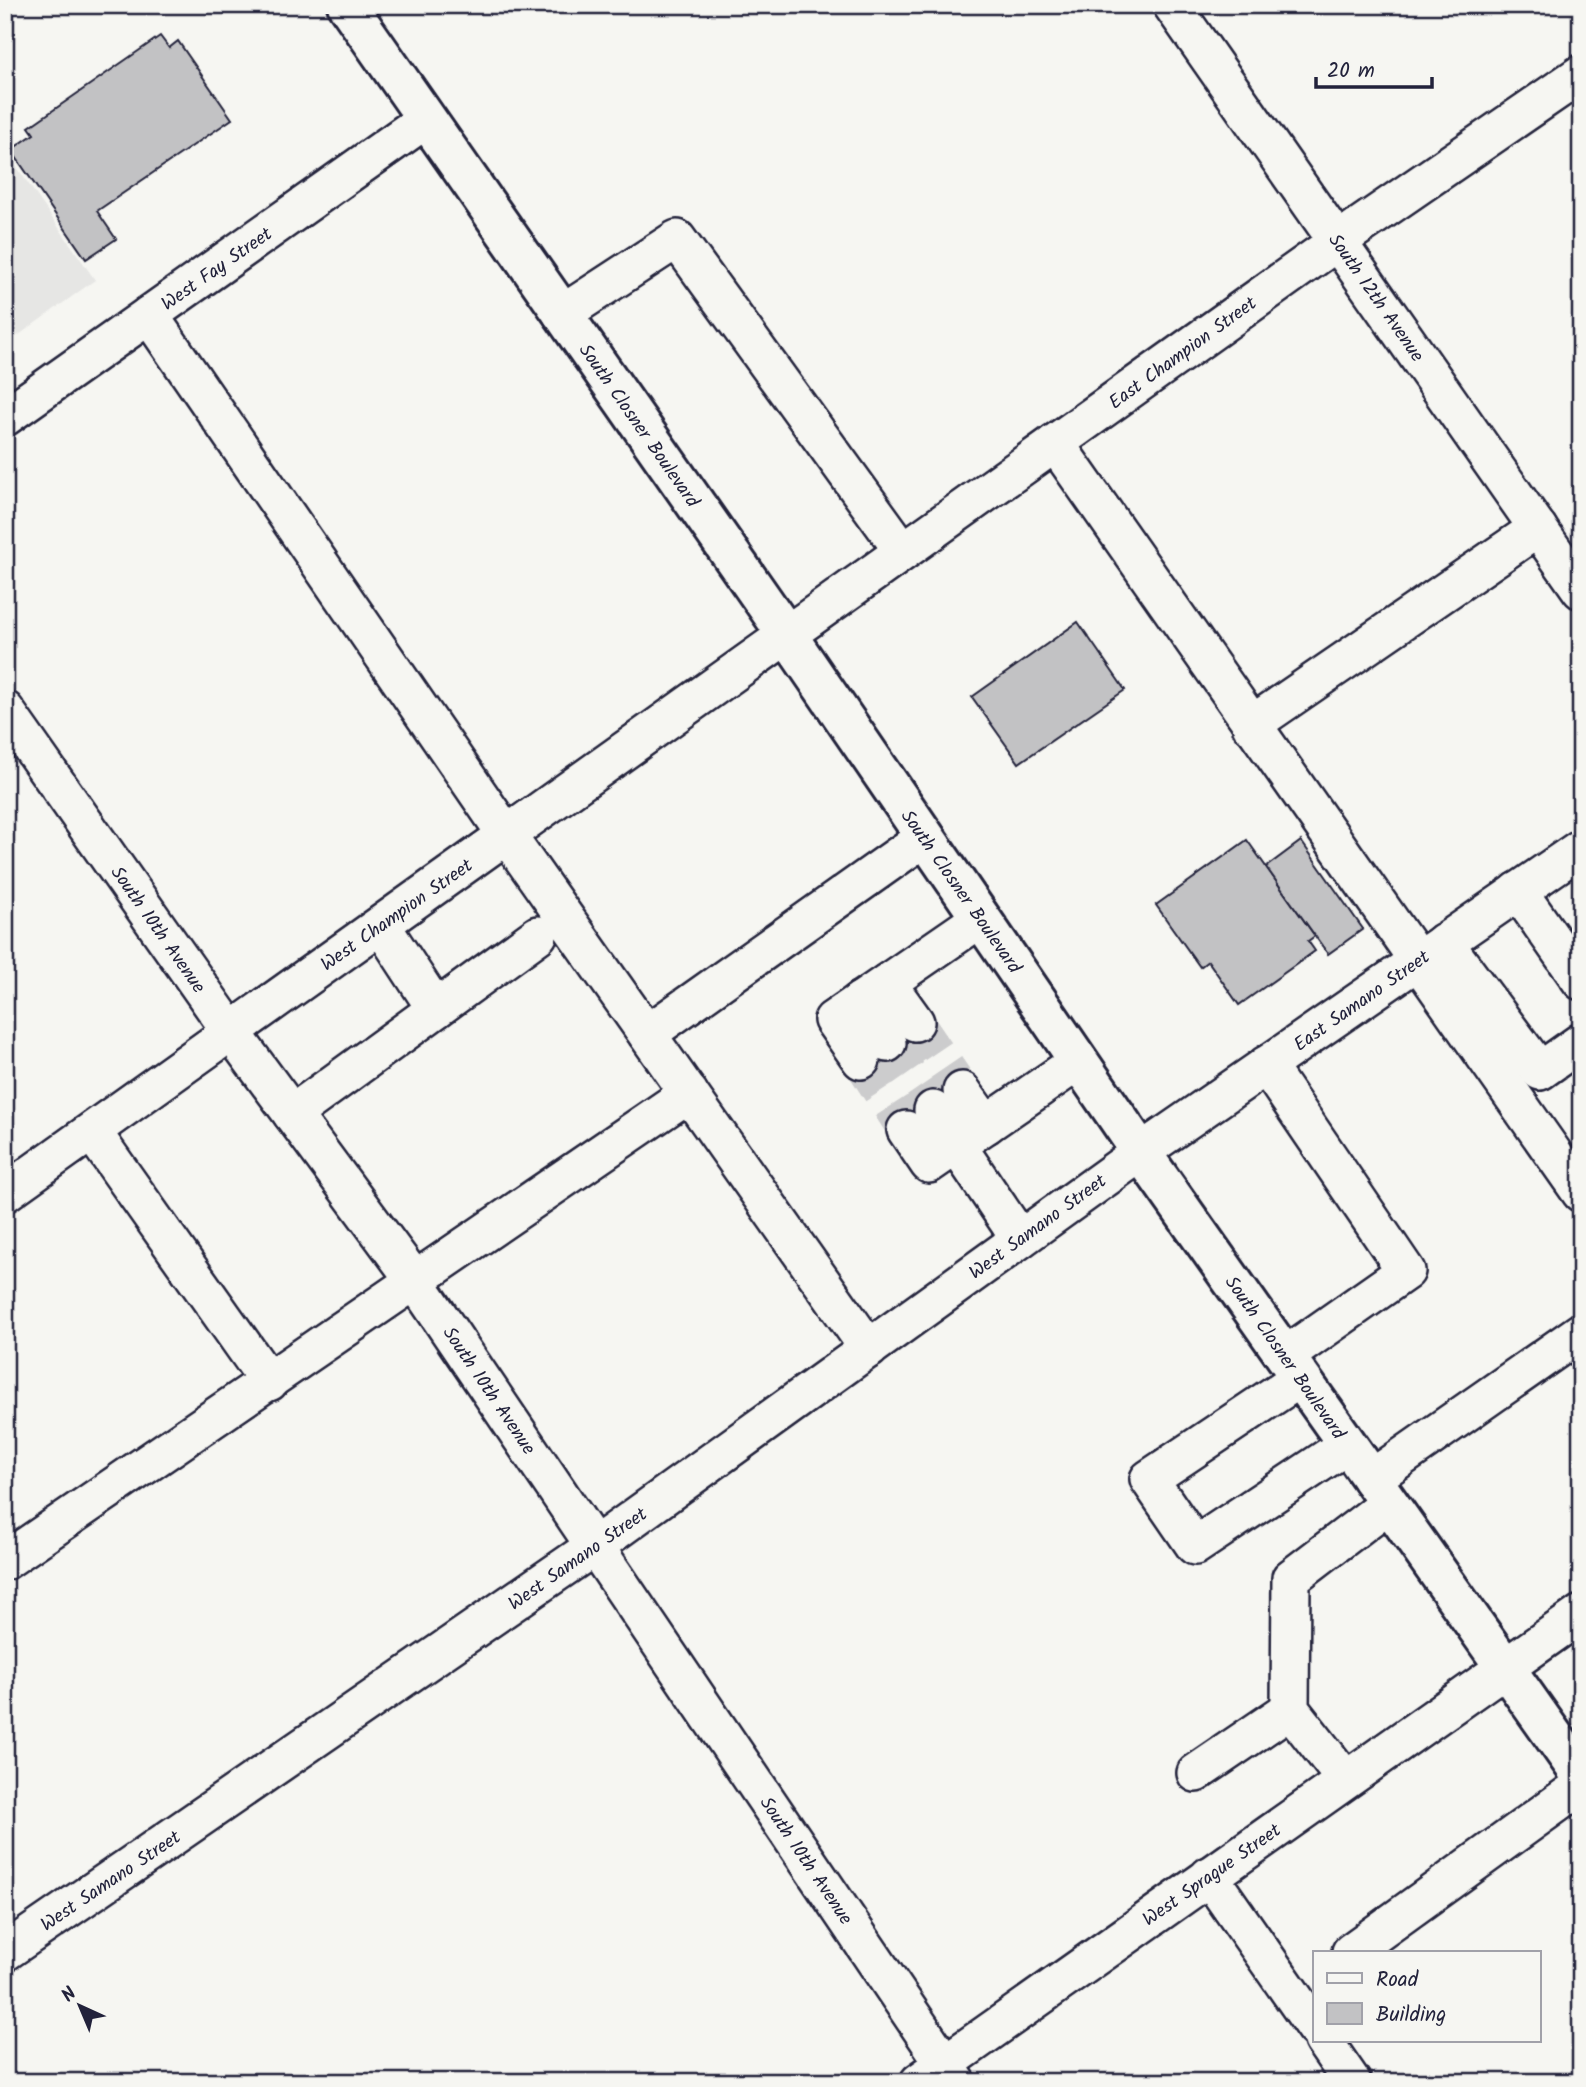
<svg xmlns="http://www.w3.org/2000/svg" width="1586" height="2087" viewBox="0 0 1586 2087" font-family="Kalam,sans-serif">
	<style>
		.built { fill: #e6e6e4 }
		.building { fill: #c2c2c4; stroke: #22223b; stroke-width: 2 }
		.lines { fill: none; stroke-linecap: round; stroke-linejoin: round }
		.minor-tunnel { stroke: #cccccd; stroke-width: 37; stroke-dasharray: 37 18; stroke-linecap: butt }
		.minor-casing { stroke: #22223b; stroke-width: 42 }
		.major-casing { stroke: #22223b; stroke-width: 44 }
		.minor { stroke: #f6f6f2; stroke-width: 37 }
		.major { stroke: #f6f6f2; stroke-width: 38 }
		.labels { text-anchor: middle; stroke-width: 6; stroke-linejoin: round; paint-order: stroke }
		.street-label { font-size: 19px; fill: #22223b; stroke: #f6f6f2 }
	</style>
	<rect width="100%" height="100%" fill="#f6f6f2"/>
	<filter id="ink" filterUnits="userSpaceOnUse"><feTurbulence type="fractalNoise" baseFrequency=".0143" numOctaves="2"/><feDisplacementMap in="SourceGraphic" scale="14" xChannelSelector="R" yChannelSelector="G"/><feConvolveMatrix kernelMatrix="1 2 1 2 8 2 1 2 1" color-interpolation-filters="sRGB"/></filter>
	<g filter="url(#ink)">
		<polygon class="built" points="5,150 95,280 5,345"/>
		<g class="building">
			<polygon points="160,36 169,48 178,41 232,119 97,211 116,239 86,259 11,150 34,134 29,127"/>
			<polygon points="1078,622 1125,690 1019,763 972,697"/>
			<polygon points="1247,840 1315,936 1308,941 1315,951 1239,1005 1208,961 1200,967 1156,905"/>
			<polygon points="1301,841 1363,929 1328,954 1266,867"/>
		</g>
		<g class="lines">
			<g class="minor-tunnel">
				<polyline points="915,1022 962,1091"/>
				<polyline points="887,1043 933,1110"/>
				<polyline points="861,1060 906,1130"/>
			</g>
			<g class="minor-casing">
				<g id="minor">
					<polyline points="1172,5 1581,590"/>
					<polyline points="562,314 677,239 903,551"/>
					<polyline points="149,315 508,837 869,1349"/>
					<polyline points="5,417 426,119"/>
					<polyline points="1055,443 1581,1193"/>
					<polyline points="5,710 230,1030 416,1282 957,2082"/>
					<polyline points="1251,725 1538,528"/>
					<polyline points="1518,891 1581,981"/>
					<polyline points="381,925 436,1009"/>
					<polyline points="1444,942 1540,1071 1581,1042"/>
					<polyline points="887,983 915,1022"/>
					<polyline points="860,1001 887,1043"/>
					<polyline points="647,1034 925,837"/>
					<polyline points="861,1060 833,1020 981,918"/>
					<polyline points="1266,1065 1406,1271 1285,1356"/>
					<polyline points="962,1091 986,1125"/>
					<polyline points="933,1110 1020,1239"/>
					<polyline points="292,1114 538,935"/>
					<polyline points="906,1130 929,1164 1079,1061"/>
					<polyline points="93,1133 269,1382"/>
					<polyline points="5,1193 1338,241 1581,74"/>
					<polyline points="1300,1378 1149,1479 1195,1546 1347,1445"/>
					<polyline points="1371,1479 1581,1332"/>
					<polyline points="5,1561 689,1093"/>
					<polyline points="1196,1773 1290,1709"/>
					<polyline points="1345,1779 1290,1709 1291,1578 1388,1504"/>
					<polyline points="1209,1876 1315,2028"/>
					<polyline points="5,1952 595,1546 1141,1152 1581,848"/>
					<polyline points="1351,1952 1581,1786"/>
					<polyline points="1323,2040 1352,2082"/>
					<polyline points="919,2082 1581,1614"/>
				</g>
			</g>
			<g class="major-casing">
				<polyline id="major" points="347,5 787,635 1141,1152 1581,1775"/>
			</g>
			<use href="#minor" class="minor"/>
			<use href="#major" class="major"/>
		</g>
	</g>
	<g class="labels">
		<g class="street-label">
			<text transform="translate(216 268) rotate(-35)" y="7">West Fay Street</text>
			<text transform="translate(1377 297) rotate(55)" y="7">South 12th Avenue</text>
			<text transform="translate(1182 352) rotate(-36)" y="7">East Champion Street</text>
			<text transform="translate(640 425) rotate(55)" y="7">South Closner Boulevard</text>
			<text transform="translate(962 891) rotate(55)" y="7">South Closner Boulevard</text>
			<text transform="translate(396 914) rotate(-35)" y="7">West Champion Street</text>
			<text transform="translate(159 929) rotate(55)" y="7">South 10th Avenue</text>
			<text transform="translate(1361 1000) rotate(-35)" y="7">East Samano Street</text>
			<text transform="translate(1037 1226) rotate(-36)" y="7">West Samano Street</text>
			<text transform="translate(1286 1357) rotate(55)" y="7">South Closner Boulevard</text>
			<text transform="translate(490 1390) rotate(56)" y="7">South 10th Avenue</text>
			<text transform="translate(577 1558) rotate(-35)" y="7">West Samano Street</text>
			<text transform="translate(807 1860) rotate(56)" y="7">South 10th Avenue</text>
			<text transform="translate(1211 1874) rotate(-35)" y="7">West Sprague Street</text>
			<text transform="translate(110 1880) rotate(-34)" y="7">West Samano Street</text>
		</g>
	</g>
	<rect width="1586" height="2087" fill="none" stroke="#f6f6f2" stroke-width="28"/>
	<rect x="14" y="14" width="1558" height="2059" fill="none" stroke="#22223b" stroke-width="2.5" filter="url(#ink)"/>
	<rect x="1313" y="1951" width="228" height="91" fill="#f6f6f2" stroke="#a1a1a9" stroke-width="2"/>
	<rect x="1327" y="1973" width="35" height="10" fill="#f6f6f2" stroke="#a1a1a9" stroke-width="2"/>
	<text x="1376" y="1986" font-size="21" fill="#22223b">Road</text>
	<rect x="1327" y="2003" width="35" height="21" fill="#c2c2c4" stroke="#a1a1a9" stroke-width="2"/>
	<text x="1376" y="2021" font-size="21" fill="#22223b">Building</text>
	<g transform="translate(80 2006) rotate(316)" stroke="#f6f6f2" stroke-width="5" paint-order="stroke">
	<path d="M0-5L12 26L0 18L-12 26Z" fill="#22223b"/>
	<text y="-10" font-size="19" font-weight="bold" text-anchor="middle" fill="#22223b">N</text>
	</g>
	<path d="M1316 77v10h116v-10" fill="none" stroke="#22223b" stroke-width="3.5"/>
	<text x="1327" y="77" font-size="21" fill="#22223b" stroke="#f6f6f2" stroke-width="5" paint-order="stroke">20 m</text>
</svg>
